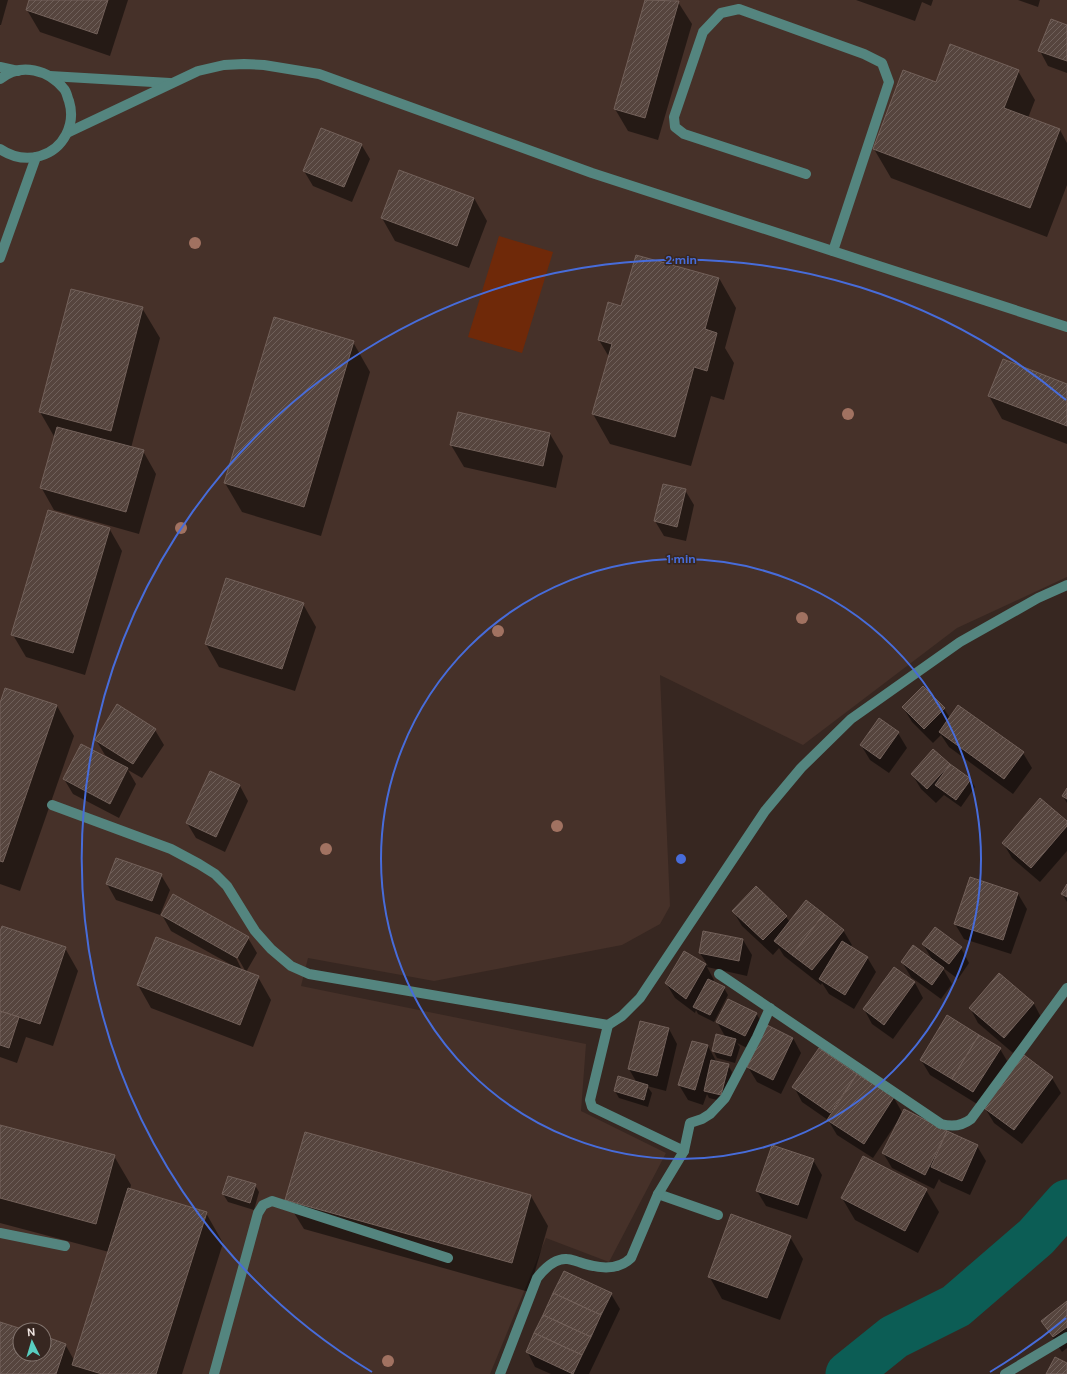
<svg xmlns="http://www.w3.org/2000/svg" width="1067" height="1374" viewBox="0 0 1067 1374" font-family="'DM Sans',sans-serif">
	<style>
		.built { fill: #463129; fill-rule: evenodd }
		.grass { fill: #6f2909 }
		.shadow { fill: #0007; fill-rule: evenodd }
		.lines { fill: none; stroke-linecap: round; stroke-linejoin: round }
		.river { stroke: #0c5d55; stroke-width: 45 }
		.building { fill: url(#building-hatch); stroke: #73615a }
		.minor { stroke: #54857f; stroke-width: 10 }
		.tree { fill: #a17261 }
		.ring { fill: none; stroke: #476cda; stroke-width: 2 }
		.centre { fill: #476cda; stroke: #372721; stroke-width: 2 }
		.ring-label { font-size: 12px; text-anchor: middle; font-weight: bold; fill: #476cda; stroke: #372721; stroke-width: 3; stroke-linejoin: round; paint-order: stroke }
	</style>
	<defs>
		<pattern id="building-hatch" width="6" height="6" patternUnits="userSpaceOnUse"><rect width="6" height="6" fill="#56453e"/><path d="M-1 1l2-2M0 6l6-6M5 7l2-2" fill="none" stroke="#6f605a"/></pattern>
	</defs>
	<rect width="100%" height="100%" fill="#372721"/>
	<path class="built" d="M0,0H1067V577L957,628L803,745L660,675L670,906L660,924L622,945L434,981L308,958L301,986L586,1044L581,1111L666,1153L609,1262L546,1238L490,1374H0ZM20,1330H44V1354H20Z"/>
	<polygon class="grass" points="499,236 553,252 522,353 468,337"/>
	<g class="shadow">
		<polygon points="0,0 8,0 1,25 0,25"/>
		<polygon points="30,0 128,0 110,56 40,32 27,10"/>
		<polygon points="646,0 672,0 678,2 692,24 658,140 628,131 615,109"/>
		<polygon points="856,0 933,0 931,6 922,2 915,21"/>
		<polygon points="1018,0 1040,0 1038,7"/>
		<polygon points="1067,26 1067,73 1048,66 1040,51"/>
		<polygon points="1018,71 1035,100 1028,118 1060,130 1067,143 1067,185 1047,237 891,178 874,149 936,83"/>
		<polygon points="361,144 370,159 352,202 313,186 304,171"/>
		<polygon points="474,198 487,221 469,268 395,241 382,218"/>
		<polygon points="719,278 736,308 725,348 734,363 724,400 711,396 691,466 610,444 593,414 609,357 599,340 622,307"/>
		<polygon points="142,308 160,338 131,448 143,451 156,474 139,534 54,510 41,487 55,438 40,412"/>
		<polygon points="353,342 370,372 321,536 242,512 225,483"/>
		<polygon points="1067,385 1067,444 1002,419 989,396"/>
		<polygon points="550,434 563,456 556,488 464,467 451,445"/>
		<polygon points="685,490 694,505 686,541 664,536 655,521"/>
		<polygon points="109,528 122,551 85,675 26,657 13,635"/>
		<polygon points="303,604 316,627 295,691 219,667 206,644"/>
		<polygon points="6,689 57,706 74,736 20,891 0,884 0,706"/>
		<polygon points="903,707 944,709 950,718 1023,753 1032,768 1013,794 949,747 941,735 933,743 912,722"/>
		<polygon points="155,730 164,745 142,778 128,770 136,784 119,818 73,794 64,779 110,758 105,755 96,740"/>
		<polygon points="898,733 907,748 889,773 870,760 861,745"/>
		<polygon points="949,764 971,780 975,787 961,807 944,795 936,803 921,789 912,774"/>
		<polygon points="211,773 240,786 248,801 225,852 196,838 187,823"/>
		<polygon points="1067,790 1067,803 1063,796"/>
		<polygon points="1067,822 1067,851 1040,882 1012,858 1003,843"/>
		<polygon points="161,875 170,890 160,915 116,900 107,884"/>
		<polygon points="1067,886 1067,902 1062,894"/>
		<polygon points="1018,894 1027,909 1011,954 964,939 955,924"/>
		<polygon points="733,911 786,917 790,922 843,930 852,945 850,947 867,957 876,972 854,1009 829,994 822,983 821,985 784,956 779,948 773,955 742,926"/>
		<path d="M162,915L248,938L257,953L246,972L258,977L271,1000L253,1047L151,1008L138,985L235,968V967L171,931ZM235,953L246,972H243L234,954Z"/>
		<polygon points="0,934 65,948 78,971 53,1046 26,1037 17,1063 0,1057"/>
		<polygon points="743,940 752,955 747,976 707,967 714,980 712,982 724,988 728,995 714,1022 698,1014 696,1010 695,1013 675,998 666,983 684,952 708,966 700,953"/>
		<polygon points="923,944 961,948 969,963 958,979 942,967 952,984 941,999 911,977 902,962 933,961"/>
		<polygon points="894,968 915,983 923,998 893,1039 872,1024 864,1009"/>
		<polygon points="999,974 1034,1004 1042,1019 1013,1053 978,1023 970,1008"/>
		<polygon points="756,1013 766,1030 793,1038 801,1053 781,1094 757,1082 748,1067 755,1052 737,1043 740,1047 735,1063 717,1058 713,1050 726,1038 717,1022"/>
		<polygon points="669,1029 677,1044 666,1091 647,1086 652,1093 648,1107 619,1098 615,1091 637,1083 629,1069"/>
		<polygon points="693,1042 708,1046 716,1061 728,1065 732,1072 725,1102 709,1098 707,1094 703,1105 688,1100 679,1085"/>
		<polygon points="819,1049 894,1098 903,1114 905,1111 977,1146 986,1161 970,1195 941,1182 939,1179 934,1189 892,1168 883,1153 900,1119 899,1119 873,1158 837,1135 828,1120 802,1102 794,1087"/>
		<polygon points="1000,1049 1009,1064 982,1107 930,1075 921,1060"/>
		<polygon points="1024,1057 1052,1078 1061,1093 1022,1144 994,1123 985,1108"/>
		<polygon points="0,1126 114,1156 131,1185 130,1189 206,1213 223,1243 182,1374 0,1374 0,1323 22,1330 20,1330 20,1354 44,1354 44,1337 65,1344 74,1360 109,1252 0,1223"/>
		<polygon points="305,1134 531,1196 548,1226 529,1292 304,1229 286,1200"/>
		<polygon points="813,1160 822,1175 807,1219 766,1206 757,1191"/>
		<polygon points="255,1185 259,1192 254,1210 228,1202 223,1194"/>
		<polygon points="926,1190 939,1212 918,1253 855,1220 842,1198"/>
		<polygon points="790,1237 803,1259 780,1320 722,1299 709,1276"/>
		<polygon points="611,1294 620,1309 589,1374 551,1374 535,1367 527,1351"/>
		<polygon points="1067,1302 1067,1348 1062,1352 1042,1321"/>
	</g>
	<g class="lines">
		<polyline class="river" points="848,1374 894,1337 956,1306 1036,1237 1067,1202"/>
	</g>
	<g class="building">
		<polygon points="29,0 108,0 97,34 26,10"/>
		<polygon points="645,0 679,1 645,118 614,109"/>
		<polygon points="1051,19 1067,25 1067,61 1038,51"/>
		<polygon points="950,44 1019,70 1004,108 1060,129 1030,208 873,149 903,70 936,82"/>
		<polygon points="321,128 362,144 344,187 303,171"/>
		<polygon points="399,170 474,198 457,246 381,218"/>
		<polygon points="636,255 719,278 705,329 717,333 707,371 694,367 675,437 592,414 612,344 598,340 608,302 621,306"/>
		<polygon points="71,289 143,307 111,431 39,412"/>
		<polygon points="274,317 354,341 304,507 224,483"/>
		<polygon points="1003,359 1067,384 1067,426 988,396"/>
		<polygon points="458,412 550,433 543,466 450,445"/>
		<polygon points="57,427 144,450 126,512 40,488"/>
		<polygon points="663,484 686,489 677,527 654,521"/>
		<polygon points="48,510 110,528 73,653 11,635"/>
		<polygon points="226,578 304,603 282,669 205,644"/>
		<polygon points="923,686 945,708 924,729 902,707"/>
		<polygon points="5,688 57,705 3,862 0,861 0,703"/>
		<polygon points="117,704 156,729 133,764 95,740"/>
		<polygon points="958,705 1024,752 1004,779 939,732"/>
		<polygon points="879,718 899,732 880,759 860,745"/>
		<polygon points="81,744 128,768 110,804 63,779"/>
		<polygon points="933,749 950,764 927,789 911,774"/>
		<polygon points="950,764 971,779 956,800 935,785"/>
		<polygon points="210,771 240,785 216,837 186,823"/>
		<polygon points="1067,788 1067,799 1062,796"/>
		<polygon points="1040,798 1067,821 1067,826 1031,868 1002,843"/>
		<polygon points="116,858 162,874 152,901 106,884"/>
		<polygon points="970,877 1018,893 1003,940 954,924"/>
		<polygon points="1067,884 1067,897 1061,894"/>
		<polygon points="756,886 787,916 763,940 732,911"/>
		<polygon points="173,894 249,937 237,958 161,915"/>
		<polygon points="806,900 824,914 792,955 774,941"/>
		<polygon points="824,914 844,930 812,970 792,955"/>
		<polygon points="2,926 66,947 40,1024 0,1011 0,931"/>
		<polygon points="935,927 962,947 949,964 922,944"/>
		<polygon points="703,931 743,939 739,961 699,953"/>
		<polygon points="156,937 259,976 240,1025 137,985"/>
		<polygon points="842,941 868,957 845,995 819,979"/>
		<polygon points="913,945 944,968 932,985 901,962"/>
		<polygon points="684,951 706,964 686,999 665,983"/>
		<polygon points="894,967 915,982 884,1025 863,1009"/>
		<polygon points="999,973 1034,1003 1004,1038 969,1008"/>
		<polygon points="708,979 725,987 710,1015 693,1007"/>
		<polygon points="728,999 757,1013 745,1036 716,1022"/>
		<polygon points="0,1011 19,1017 9,1048 0,1045"/>
		<polygon points="947,1015 979,1035 952,1079 920,1060"/>
		<polygon points="640,1021 669,1028 657,1076 628,1069"/>
		<polygon points="767,1025 793,1038 773,1080 747,1067"/>
		<polygon points="716,1034 736,1039 731,1056 712,1051"/>
		<polygon points="979,1035 1001,1048 973,1092 952,1079"/>
		<polygon points="692,1041 708,1045 695,1090 678,1085"/>
		<polygon points="819,1048 857,1074 830,1113 792,1087"/>
		<polygon points="1024,1055 1053,1077 1014,1130 984,1108"/>
		<polygon points="711,1060 729,1064 721,1095 704,1091"/>
		<polygon points="857,1074 894,1097 864,1144 827,1120"/>
		<polygon points="618,1076 648,1085 644,1100 614,1091"/>
		<polygon points="904,1109 947,1131 925,1175 882,1153"/>
		<polygon points="0,1125 115,1155 96,1224 0,1198"/>
		<polygon points="947,1131 978,1145 962,1181 931,1167"/>
		<polygon points="305,1132 531,1195 512,1263 285,1200"/>
		<polygon points="772,1145 814,1159 798,1205 756,1191"/>
		<polygon points="863,1156 927,1189 905,1231 841,1198"/>
		<polygon points="228,1176 256,1184 250,1203 222,1194"/>
		<polygon points="128,1188 207,1212 156,1374 102,1374 72,1365"/>
		<polygon points="731,1214 791,1236 767,1298 708,1277"/>
		<polygon points="564,1271 612,1293 601,1315 553,1293"/>
		<polygon points="553,1293 601,1315 591,1337 543,1315"/>
		<polygon points="1067,1301 1067,1327 1053,1337 1041,1321"/>
		<polygon points="543,1315 591,1337 582,1355 534,1333"/>
		<polygon points="0,1322 25,1330 20,1330 20,1354 44,1354 44,1336 66,1344 56,1374 0,1374"/>
		<polygon points="534,1333 582,1355 573,1374 526,1352"/>
		<polygon points="1055,1357 1067,1363 1067,1374 1046,1374"/>
	</g>
	<g class="lines">
		<g class="minor">
			<polyline points="0,67 18,71"/>
			<polyline points="50,76 170,83"/>
			<path d="M0,79C21,62 49,70 64,89C67,92 67,97 69,101C76,124 64,149 40,156C26,160 12,157 0,149"/>
			<polyline points="69,132 198,71 224,65 244,64 264,65 319,74 592,173 1067,327"/>
			<polyline points="806,174 684,134 675,127 674,117 703,32 721,13 739,9 864,54 882,63 889,82 833,251"/>
			<polyline points="0,258 36,157"/>
			<polyline points="52,805 171,849 199,864 215,874 227,886 255,931 271,949 291,966 309,974 608,1025 622,1016 640,998 765,811 801,768 851,719 960,642 1038,598 1067,585"/>
			<path d="M719,974L941,1124C952,1127 962,1126 971,1119L1067,988"/>
			<polyline points="608,1025 590,1100 592,1107 684,1151"/>
			<polyline points="658,1194 718,1215"/>
			<polyline points="0,1233 65,1246"/>
			<polyline points="214,1374 258,1213 263,1205 272,1201 448,1258"/>
			<path d="M500,1374L537,1278C544,1269 554,1258 567,1259C571,1259 575,1261 579,1262C596,1268 617,1272 631,1258L658,1194L684,1151L690,1123L702,1119L710,1114L725,1098L757,1037L770,1008"/>
			<polyline points="1005,1374 1067,1337"/>
		</g>
	</g>
	<g class="tree">
		<circle cx="195" cy="243" r="6"/>
		<circle cx="848" cy="414" r="6"/>
		<circle cx="181" cy="528" r="6"/>
		<circle cx="802" cy="618" r="6"/>
		<circle cx="498" cy="631" r="6"/>
		<circle cx="557" cy="826" r="6"/>
		<circle cx="326" cy="849" r="6"/>
		<circle cx="388" cy="1361" r="6"/>
	</g>
	<g class="ring">
		<circle cx="681" cy="859" r="300"/>
		<path d="M1066 1318A599 599 0 0 1 990 1372M372 1372A599 599 0 1 1 1066 400"/>
	</g>
	<circle cx="681" cy="859" r="6" class="centre"/>
	<g class="ring-label">
		<text x="681" y="264">2 min</text>
		<text x="681" y="563">1 min</text>
	</g>
	<g transform="translate(32 1342) rotate(355)"><circle r="19" fill="#372721" stroke="#81736d"/>
	<path d="M0-3L7 15L0 10L-7 15Z" fill="#58cec0"/>
	<text y="-6" font-size="11" font-weight="bold" text-anchor="middle" fill="#efe4e0">N</text>
	</g>
</svg>
